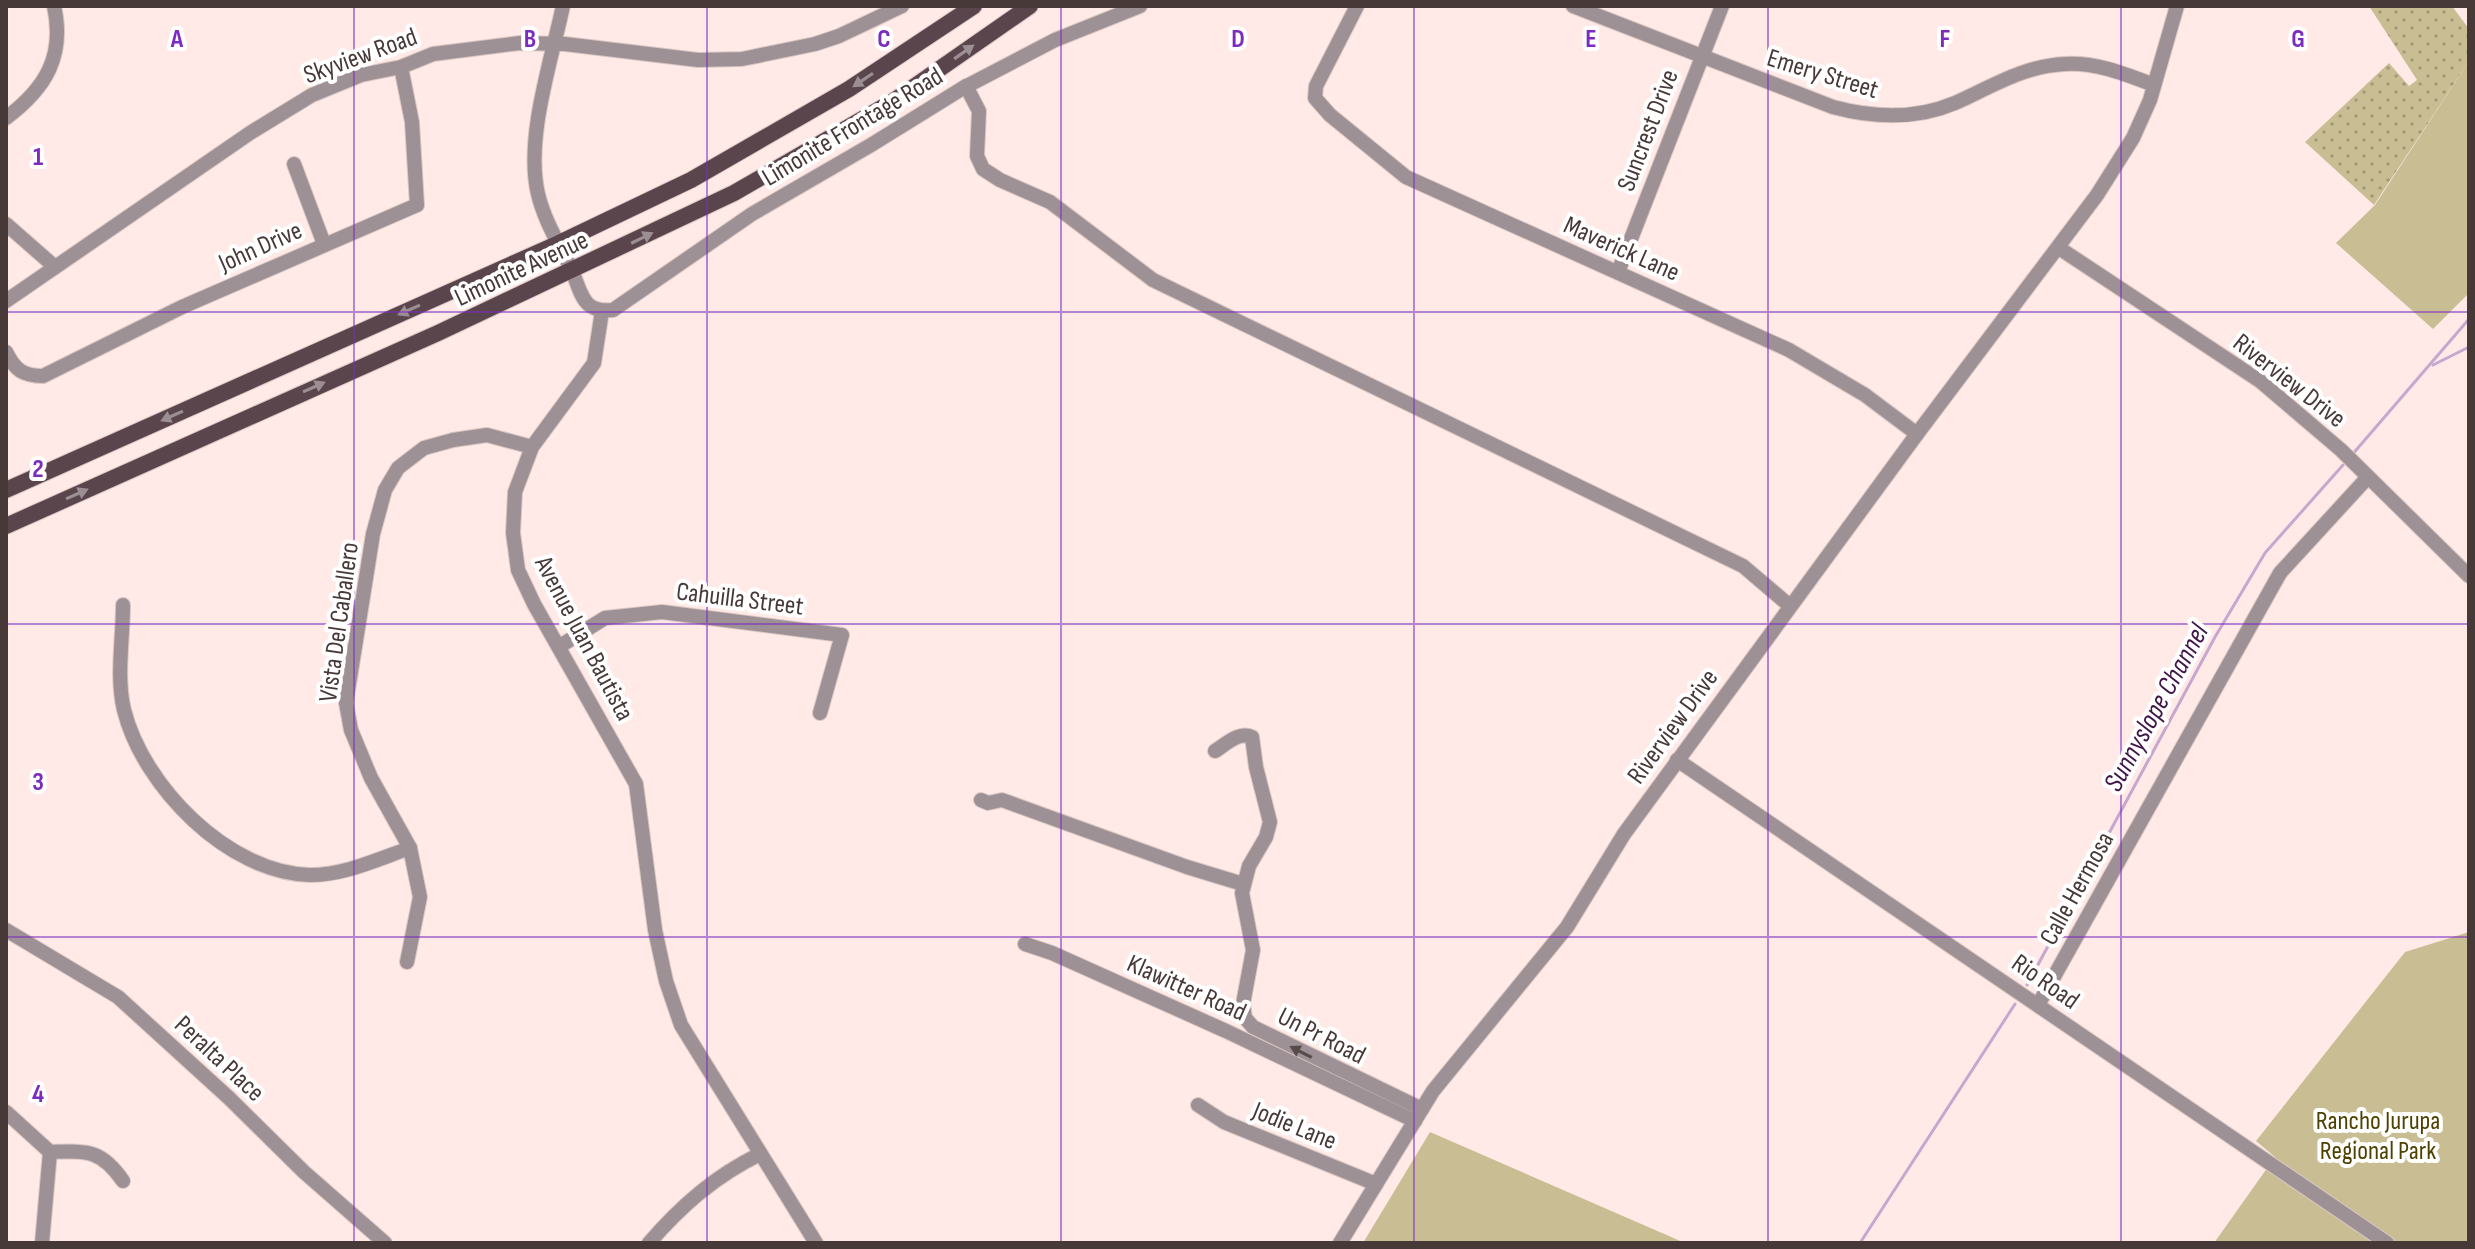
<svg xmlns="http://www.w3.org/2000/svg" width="2475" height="1249" viewBox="0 0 2475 1249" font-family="'Sofia Sans Condensed',sans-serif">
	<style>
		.grass { fill: url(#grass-dots) }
		.green { fill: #c9be93 }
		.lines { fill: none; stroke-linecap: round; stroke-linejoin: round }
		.stream { stroke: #c8a7cf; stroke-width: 3 }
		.minor-casing { stroke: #dac7c4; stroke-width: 16 }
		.major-casing { stroke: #dac7c4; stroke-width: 18 }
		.minor { stroke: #9e9195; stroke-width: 14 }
		.major { stroke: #5a454d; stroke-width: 16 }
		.oneway { fill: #9c8f94 }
		.oneway2 { fill: #584b4a }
		.grid { fill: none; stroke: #7b2cbf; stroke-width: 2; stroke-opacity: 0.55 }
		.labels { text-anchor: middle; stroke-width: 8; stroke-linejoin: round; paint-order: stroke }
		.street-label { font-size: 26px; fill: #463937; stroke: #fff }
		.park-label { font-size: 26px; fill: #4f4100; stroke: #fff }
		.water-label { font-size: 28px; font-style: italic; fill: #401649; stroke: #fff }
		.grid-label { font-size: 26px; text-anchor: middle; font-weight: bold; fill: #7b2cbf; stroke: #fff; stroke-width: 8; stroke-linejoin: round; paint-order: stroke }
	</style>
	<defs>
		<pattern id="grass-dots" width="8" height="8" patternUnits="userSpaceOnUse" patternTransform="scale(2)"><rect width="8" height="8" fill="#c9be93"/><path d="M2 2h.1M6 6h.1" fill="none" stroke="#a59b79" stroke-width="1.8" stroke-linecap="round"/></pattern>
	</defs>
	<rect width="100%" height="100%" fill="#ffeae7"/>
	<polygon class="grass" points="2369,6 2452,6 2469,29 2469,61 2374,205 2305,142 2389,63 2409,86 2417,80"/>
	<g class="green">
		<polygon points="2469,61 2469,293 2433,329 2336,243 2375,205"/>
		<polygon points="2469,932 2469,1243 2214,1243 2275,1157 2256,1141 2405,952"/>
		<polygon points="1430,1132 1685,1243 1363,1243"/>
	</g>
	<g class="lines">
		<g class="stream">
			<polyline points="2467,6 2469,8"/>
			<polyline points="2433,365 2469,347"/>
			<polyline points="2351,456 2469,319"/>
			<polyline points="2027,985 2215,637 2265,553 2343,465"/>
			<polyline points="1860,1243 2015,1004"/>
		</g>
		<g class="minor-casing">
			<g id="minor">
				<path d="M563,6C551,62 525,139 538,194C545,223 561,247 573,273C582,296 584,313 613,310L752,214L871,145L963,88L1055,40L1140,6"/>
				<polyline points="1357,6 1316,86 1315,98 1330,115 1406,177 1789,350 1865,395 1917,434"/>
				<path d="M1573,6L1833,107C1874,118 1915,120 1955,103C1991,87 2023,66 2065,64C2096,62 2125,74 2154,85"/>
				<polyline points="966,86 979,111 977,156 983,169 1000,180 1050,202 1153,280 1743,566 1790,606"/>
				<path d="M6,118C46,88 65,56 54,6"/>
				<polyline points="294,164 324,244"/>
				<polyline points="6,224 55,267"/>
				<polyline points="2059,248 2260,381 2341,450 2469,576"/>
				<polyline points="1618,272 1722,6"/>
				<polyline points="6,301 250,133 312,95 361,75 401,67 433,54 520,43 565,44 698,60 742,59 815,44 839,36 902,6"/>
				<polyline points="602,311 594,363 532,447 515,492 513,533 518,570 534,604 636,784 655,930 666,981 681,1025 816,1243"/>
				<path d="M6,352C15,370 23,376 43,376L182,307L417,205L412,122L401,67"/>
				<path d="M123,605C123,639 116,677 124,710C143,786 228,873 310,875C345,875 378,859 410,848"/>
				<polyline points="560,646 605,618 662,612 842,635 820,713"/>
				<path d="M1215,751C1226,744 1239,731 1252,737L1256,767L1270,822L1266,837L1249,866L1242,893L1253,950L1243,1004L1245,1018L1253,1027L1422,1109"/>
				<polyline points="1677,760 2387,1243"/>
				<polyline points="981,800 988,803 1002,800 1187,867 1243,884"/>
				<polyline points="6,930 118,997 229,1098 304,1172 385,1243"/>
				<polyline points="1025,944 1052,953 1226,1031 1415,1121"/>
				<polyline points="407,962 420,897 410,848 371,778 351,730 346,703 373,534 385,490 398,468 424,448 453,440 487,435 532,447"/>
				<polyline points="2038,1005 2280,573 2368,477"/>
				<polyline points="1198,1105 1224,1122 1376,1184"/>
				<polyline points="6,1112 50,1152 42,1243"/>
				<path d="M50,1152C87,1151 101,1149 123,1181"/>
				<path d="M649,1243C681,1206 715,1176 760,1154"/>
				<polyline points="1340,1243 1433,1091 1567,927 1624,834 1917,434 2097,195 2133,138 2150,100 2177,6"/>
			</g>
		</g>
		<g class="major-casing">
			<g id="major">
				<polyline points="6,490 557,244 691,180 849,89 974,6"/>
				<polyline points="6,526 438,333 734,193 892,102 1030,6"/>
			</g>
		</g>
		<use href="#minor" class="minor"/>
		<use href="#major" class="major"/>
	</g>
	<defs><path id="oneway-solid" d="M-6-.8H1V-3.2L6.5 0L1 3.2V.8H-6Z" transform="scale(2)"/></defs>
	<g class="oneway">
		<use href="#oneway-solid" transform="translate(964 52) rotate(-35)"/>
		<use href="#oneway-solid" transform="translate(863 80) rotate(146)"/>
		<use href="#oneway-solid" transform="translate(642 238) rotate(-26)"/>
		<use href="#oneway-solid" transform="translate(409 310) rotate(156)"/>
		<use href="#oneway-solid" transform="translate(314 387) rotate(-24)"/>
		<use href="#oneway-solid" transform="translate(172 416) rotate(156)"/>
		<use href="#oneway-solid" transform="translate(77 494) rotate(-24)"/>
	</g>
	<use class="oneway2" href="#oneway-solid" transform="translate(1301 1052) rotate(-153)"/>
	<path class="grid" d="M354,6V1243M707,6V1243M1061,6V1243M1414,6V1243M1768,6V1243M2121,6V1243M6,312H2469M6,624H2469M6,937H2469"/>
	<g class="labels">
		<g class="street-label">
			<text transform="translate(360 55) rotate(-20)" y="9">Skyview Road</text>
			<text transform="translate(1823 73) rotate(17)" y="9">Emery Street</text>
			<text transform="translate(852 126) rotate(-31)" y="9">Limonite Frontage Road</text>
			<text transform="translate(1647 130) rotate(-69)" y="9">Suncrest Drive</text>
			<text transform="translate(260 246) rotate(-24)" y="9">John Drive</text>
			<text transform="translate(1622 248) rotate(24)" y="9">Maverick Lane</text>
			<text transform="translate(521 268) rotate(-25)" y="9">Limonite Avenue</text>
			<text transform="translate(2290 380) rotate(38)" y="9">Riverview Drive</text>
			<text transform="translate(740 598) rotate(7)" y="9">Cahuilla Street</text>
			<text transform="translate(338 622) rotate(-82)" y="9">Vista Del Caballero</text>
			<text transform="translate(585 638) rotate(62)" y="9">Avenue Juan Bautista</text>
			<text transform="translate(1672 726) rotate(-54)" y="9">Riverview Drive</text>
			<text transform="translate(2076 888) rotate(-61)" y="9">Calle Hermosa</text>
			<text transform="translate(2046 981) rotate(35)" y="9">Rio Road</text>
			<text transform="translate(1187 987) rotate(24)" y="9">Klawitter Road</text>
			<text transform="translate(1322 1035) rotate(27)" y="9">Un Pr Road</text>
			<text transform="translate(220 1058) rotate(43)" y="9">Peralta Place</text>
			<text transform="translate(1295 1125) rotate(22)" y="9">Jodie Lane</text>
		</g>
		<g class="park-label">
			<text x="2378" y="1129">Rancho Jurupa<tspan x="2378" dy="30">Regional Park</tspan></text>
		</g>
		<g class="water-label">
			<text transform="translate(2155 707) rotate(-61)" y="10">Sunnyslope Channel</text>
		</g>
	</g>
	<g class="grid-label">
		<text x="177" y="47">A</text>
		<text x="530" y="47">B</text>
		<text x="884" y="47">C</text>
		<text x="1238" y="47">D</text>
		<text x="1591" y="47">E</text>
		<text x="1945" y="47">F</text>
		<text x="2298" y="47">G</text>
		<text x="38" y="165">1</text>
		<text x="38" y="477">2</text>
		<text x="38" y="790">3</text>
		<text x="38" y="1102">4</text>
	</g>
	<rect width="2475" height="1249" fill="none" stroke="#463937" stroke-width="16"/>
</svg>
